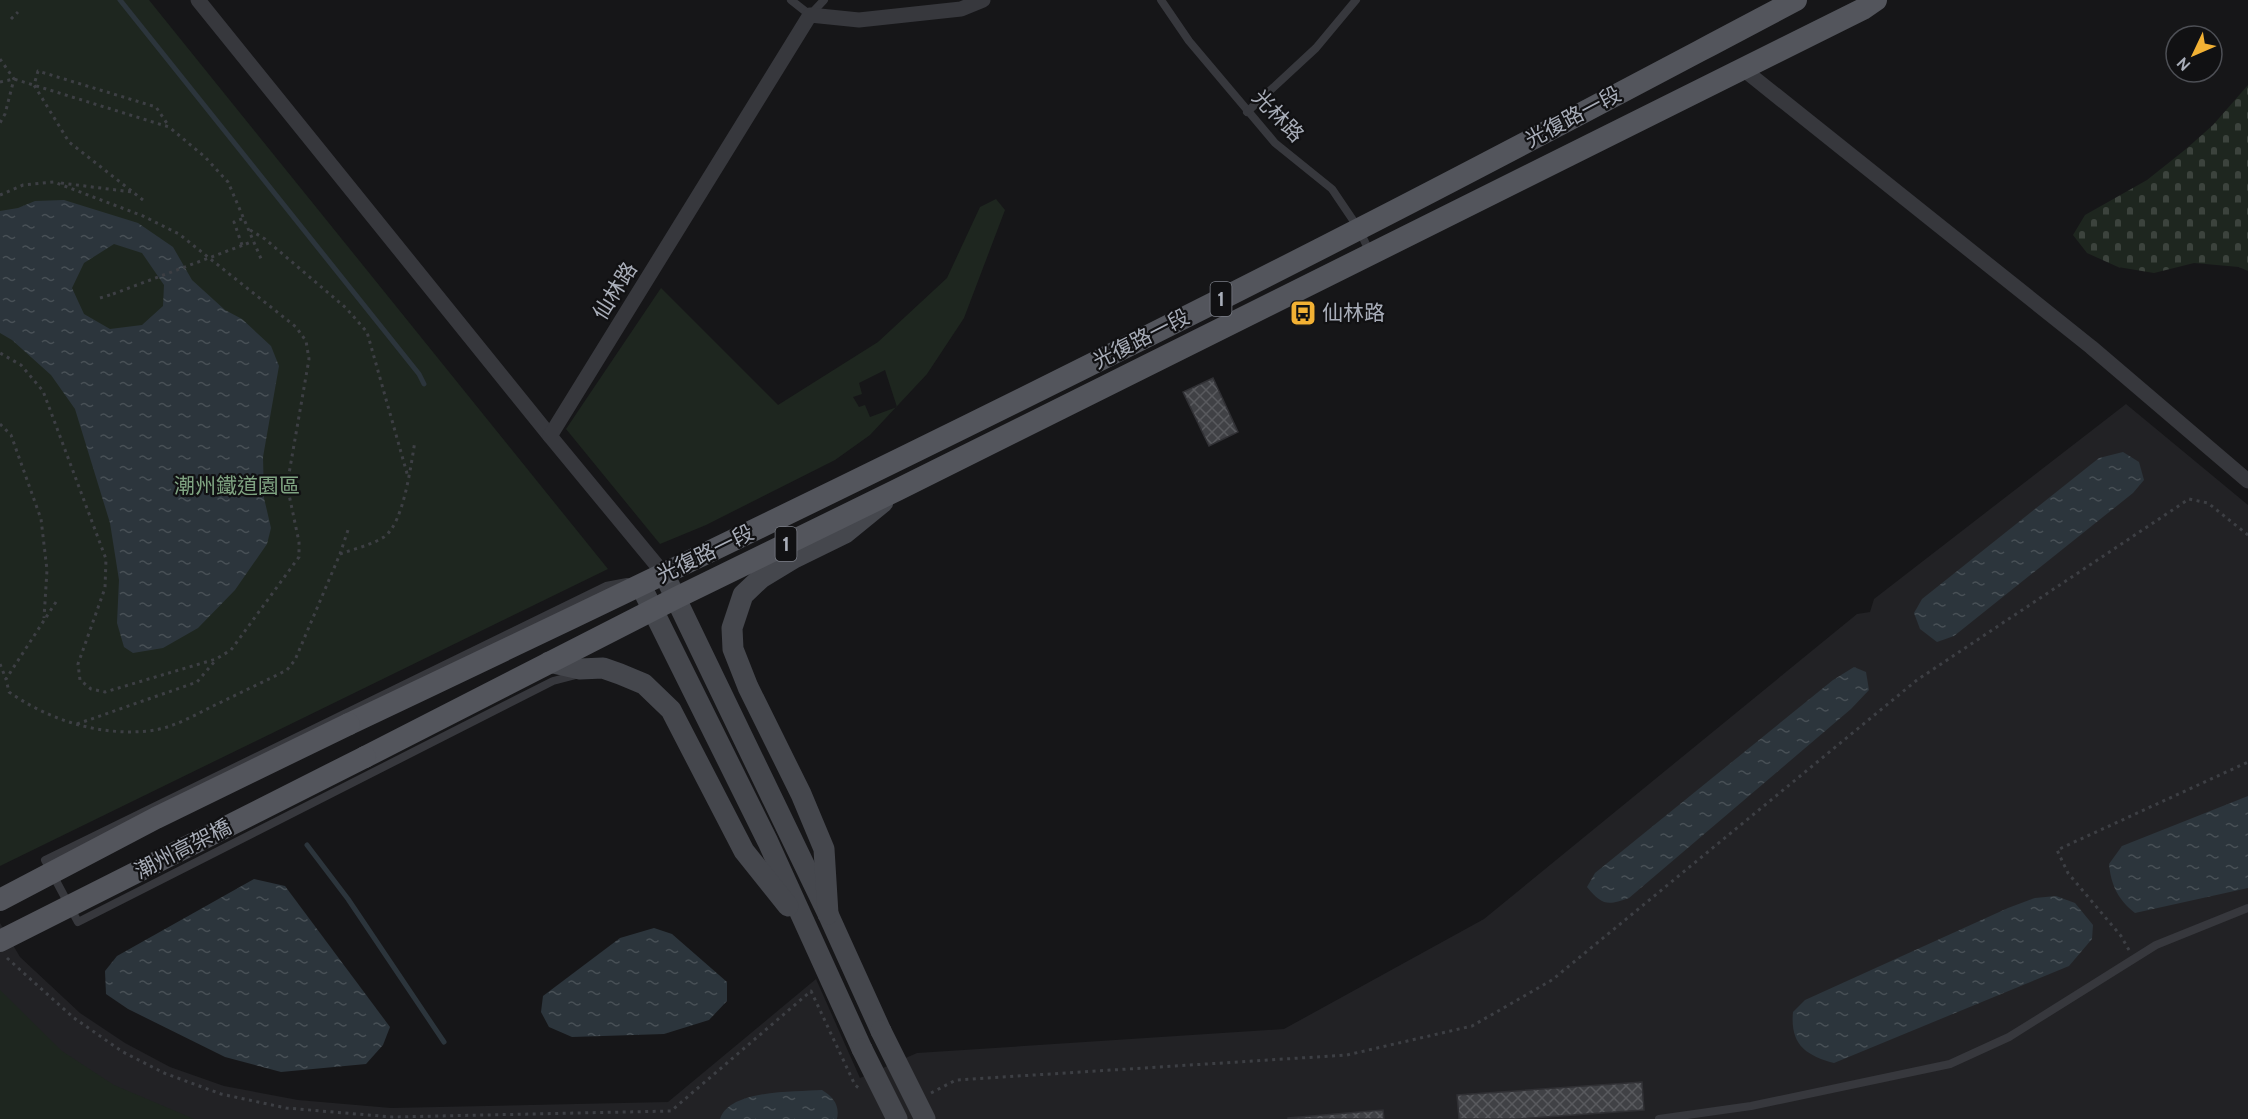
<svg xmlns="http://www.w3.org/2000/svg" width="2248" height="1119" viewBox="0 0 2248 1119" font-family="Cabin,'Noto Sans TC',sans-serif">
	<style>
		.built { fill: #222225 }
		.green { fill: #1e261f; fill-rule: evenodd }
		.cemetery { fill: url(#cemetery-stones) }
		.water { fill: url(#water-ripples); fill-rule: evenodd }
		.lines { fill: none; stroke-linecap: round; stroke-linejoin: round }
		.stream { stroke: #2c353c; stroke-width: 5 }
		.building { fill: url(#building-cross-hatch); stroke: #303034; stroke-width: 1.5 }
		.path { stroke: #3d3f44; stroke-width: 3; stroke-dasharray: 3 4.5; stroke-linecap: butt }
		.lane { stroke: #37383d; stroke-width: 8 }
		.street { stroke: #37383d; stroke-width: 15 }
		.secondary { stroke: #45474d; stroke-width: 21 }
		.primary { stroke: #53555c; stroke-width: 22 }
		.path-bridge { stroke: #3d3f44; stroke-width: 3; stroke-dasharray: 3 4.5; stroke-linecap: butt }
		.secondary-bridge { stroke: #45474d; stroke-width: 21 }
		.primary-bridge { stroke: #53555c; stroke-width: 22 }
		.labels { text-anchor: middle; stroke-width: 4.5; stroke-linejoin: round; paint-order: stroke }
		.shield { fill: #111113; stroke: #7b7e86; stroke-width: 1.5 }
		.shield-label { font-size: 20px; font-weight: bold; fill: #a8adb8 }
		.street-label { font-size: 21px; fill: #a8adb8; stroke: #111113 }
		.poi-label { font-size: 21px; fill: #a8adb8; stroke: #111113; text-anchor: start }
		.park-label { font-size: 21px; fill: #7fa381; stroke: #111113 }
	</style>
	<defs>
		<pattern id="cemetery-stones" width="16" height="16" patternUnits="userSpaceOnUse" patternTransform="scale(1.5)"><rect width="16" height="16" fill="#1e261f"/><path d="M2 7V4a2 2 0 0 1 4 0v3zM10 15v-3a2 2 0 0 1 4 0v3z" fill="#3c433d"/></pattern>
		<pattern id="water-ripples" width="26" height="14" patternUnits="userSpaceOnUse" patternTransform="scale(1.5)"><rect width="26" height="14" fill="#2c353c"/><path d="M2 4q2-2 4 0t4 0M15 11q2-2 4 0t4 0" fill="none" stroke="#485056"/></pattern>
		<pattern id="building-cross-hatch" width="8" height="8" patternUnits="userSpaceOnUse" patternTransform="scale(1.5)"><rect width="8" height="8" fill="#404145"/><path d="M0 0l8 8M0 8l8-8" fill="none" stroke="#595a5e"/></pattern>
	</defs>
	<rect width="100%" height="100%" fill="#161618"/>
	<polygon class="built" points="2126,404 2248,505 2248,1119 0,1119 0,923 20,957 80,1013 125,1043 170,1067 224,1086 298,1100 391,1108 668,1102 816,979 860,1078 917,1053 1284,1029 1484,919 1857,614 1870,612 1874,599"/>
	<g class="green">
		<polygon points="0,0 149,0 608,569 0,866"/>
		<path d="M996,199L1005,210L964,318L927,374L870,435L835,460L706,525L660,544L566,429L661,288L778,405L878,342L947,278L980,207ZM885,370L897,407L870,417L865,405L859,407L853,397L862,394L859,383Z"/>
		<polygon points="0,990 62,1051 114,1085 194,1119 0,1119"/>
	</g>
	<polygon class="cemetery" points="2248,85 2248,271 2239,267 2194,263 2154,273 2118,267 2087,253 2073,235 2085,215 2147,180 2186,149 2213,125"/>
	<g class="water">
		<path d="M64,200L138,223L173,247L192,280L225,310L242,319L271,346L279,366L263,457L264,498L271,528L267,544L235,590L198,628L163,648L133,653L124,647L117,623L119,580L110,523L75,409L51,375L12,340L0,333V211L18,208L35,201ZM114,244L142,253L164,285L163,306L142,325L110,329L84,314L72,288L84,263Z"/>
		<polygon points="2123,452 2139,462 2144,480 2133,493 1954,636 1937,642 1920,629 1914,613 1922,599 2099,458"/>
		<path d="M1854,667L1866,672L1869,690L1851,709L1629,898C1607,906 1602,905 1587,887L1595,873L1833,680Z"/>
		<path d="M2248,796V888L2135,913C2118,900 2111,885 2109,864L2122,846Z"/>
		<polygon points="254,879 285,886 390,1027 383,1045 366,1064 281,1072 225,1057 128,1009 106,994 105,971 117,956"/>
		<path d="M2056,896L2075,903L2093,925L2092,939L2069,966L1834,1063C1805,1055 1790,1044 1793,1012L1805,1000L2008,908L2035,898Z"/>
		<polygon points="654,928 672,934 727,982 727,1001 709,1020 664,1034 572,1037 549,1027 541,1012 543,996 620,938"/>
		<path d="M822,1090C833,1097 840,1105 837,1119H720C730,1089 795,1092 822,1090Z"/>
	</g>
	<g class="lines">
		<g class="stream">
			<polyline points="120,0 419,374 424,384"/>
			<polyline points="307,845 348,899 444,1042"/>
		</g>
	</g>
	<g class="building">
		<polygon points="1213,378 1238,432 1209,446 1183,392"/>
		<polygon points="1642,1082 1644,1110 1518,1119 1459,1119 1457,1095"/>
		<polygon points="1383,1110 1384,1119 1288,1119 1288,1118"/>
	</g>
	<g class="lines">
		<g class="path">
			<polyline points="11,19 18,12"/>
			<polyline points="0,59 14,79 5,114 0,123"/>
			<polyline points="0,82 14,79 169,127 205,157 228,182 262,261"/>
			<polyline points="61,183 132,192"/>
			<polyline points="0,195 23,185 54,182 143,216 179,234 296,327 306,341 309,359 287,485 299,542 299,557 231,650 216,659 105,692 91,689 80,680 78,664 105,588 106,559 43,391 21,365 0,353"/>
			<polyline points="143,200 69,142 34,85 38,71 156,107 168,125"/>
			<polyline points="250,230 265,239 346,308 367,332 408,477"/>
			<polyline points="246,244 253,241"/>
			<polyline points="242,245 234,222 244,218"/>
			<polyline points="100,298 113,294"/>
			<polyline points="0,424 11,435 41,519 47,570 44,618"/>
			<path d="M340,554C354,549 371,545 384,537C404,523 411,464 415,441"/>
			<path d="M56,602L6,679L9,692C49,720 99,736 148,731C171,729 193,716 213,706C238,694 263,682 287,670L295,660L340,554L349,527"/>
			<polyline points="0,664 6,679"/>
			<polyline points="77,724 197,682 215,661"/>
			<polyline points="2129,950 2121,936 2068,873 2057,850 2248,762"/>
			<polyline points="7,958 74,1018 123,1052 164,1073 221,1094 286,1108 392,1117 671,1111 811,991 855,1085 860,1089"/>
			<polyline points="931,1093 956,1080 1347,1055 1472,1026 1552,980 1917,680 2189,499 2208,503 2248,535"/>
		</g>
		<g class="lane">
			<polyline points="791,0 810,15 824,0"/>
			<polyline points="1161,0 1189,41 1275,143 1332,189 1359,229 1370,253"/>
			<polyline points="1247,112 1316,48 1356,0"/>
			<polyline points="576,675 553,681 78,922 45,860 606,586 627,582"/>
			<polyline points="1659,1119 1751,1106 1950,1064 2009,1037 2156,945 2248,908"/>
		</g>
		<g class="street">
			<polyline points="198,0 550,436"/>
			<polyline points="1743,69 2091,347 2248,481"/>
			<polyline points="664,574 550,436 810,15 859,20 961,9 983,0"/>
		</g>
		<g class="secondary">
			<polyline points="664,574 828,914 881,1031"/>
			<polyline points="641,586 768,842 862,1049"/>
			<polyline points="549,662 580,669 603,668 620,674 644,684 671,710 744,851 788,906"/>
			<polyline points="828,914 824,849 801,794 748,687 733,649 732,628 743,595 761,578 794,558 845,533 883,502"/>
		</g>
		<g class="primary">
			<path d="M349,724C687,564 1024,401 1357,230C1504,155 1650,77 1796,0"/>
			<polyline points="365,757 676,598 897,490 1863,9 1876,0"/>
		</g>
		<polyline class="path-bridge" points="113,294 246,244"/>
		<g class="secondary-bridge">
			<polyline points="881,1031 925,1119"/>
			<polyline points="862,1049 897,1119"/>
		</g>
		<g class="primary-bridge">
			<polyline points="0,900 156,818 349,724"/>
			<polyline points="0,941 365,757"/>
		</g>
	</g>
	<defs>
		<g id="bus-square" transform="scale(1.35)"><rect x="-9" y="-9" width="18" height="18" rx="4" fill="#f2b134" stroke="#111113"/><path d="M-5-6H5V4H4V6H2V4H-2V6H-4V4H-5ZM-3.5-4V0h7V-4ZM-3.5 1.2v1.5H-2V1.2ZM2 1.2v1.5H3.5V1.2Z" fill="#111"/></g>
	</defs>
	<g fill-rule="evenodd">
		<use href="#bus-square" x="1303" y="313"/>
	</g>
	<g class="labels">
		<g class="shield">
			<rect x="1210.5" y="282" width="21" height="34" rx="4.5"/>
			<rect x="775.5" y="527" width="21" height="34" rx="4.5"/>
		</g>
		<g class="shield-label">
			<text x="1221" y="306">1</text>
			<text x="786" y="551">1</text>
		</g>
		<g class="street-label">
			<text transform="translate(1278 116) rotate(46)" y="7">光林路</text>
			<text transform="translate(1573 117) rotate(-28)" y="7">光復路一段</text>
			<text transform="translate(615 291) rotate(-58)" y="7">仙林路</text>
			<text transform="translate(1141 339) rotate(-27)" y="7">光復路一段</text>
			<text transform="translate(705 554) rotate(-26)" y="7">光復路一段</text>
			<text transform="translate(183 849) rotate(-27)" y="7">潮州高架橋</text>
		</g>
		<g class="poi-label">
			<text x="1322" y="320">仙林路</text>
		</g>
		<g class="park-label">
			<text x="237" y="493">潮州鐵道園區</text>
		</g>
	</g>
	<g transform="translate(2194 54) rotate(226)"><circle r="28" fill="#111113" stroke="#4d4f55" stroke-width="1.5"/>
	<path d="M0-4.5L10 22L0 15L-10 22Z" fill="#f2b134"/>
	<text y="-9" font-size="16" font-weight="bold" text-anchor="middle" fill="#a8adb8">N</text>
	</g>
</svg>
